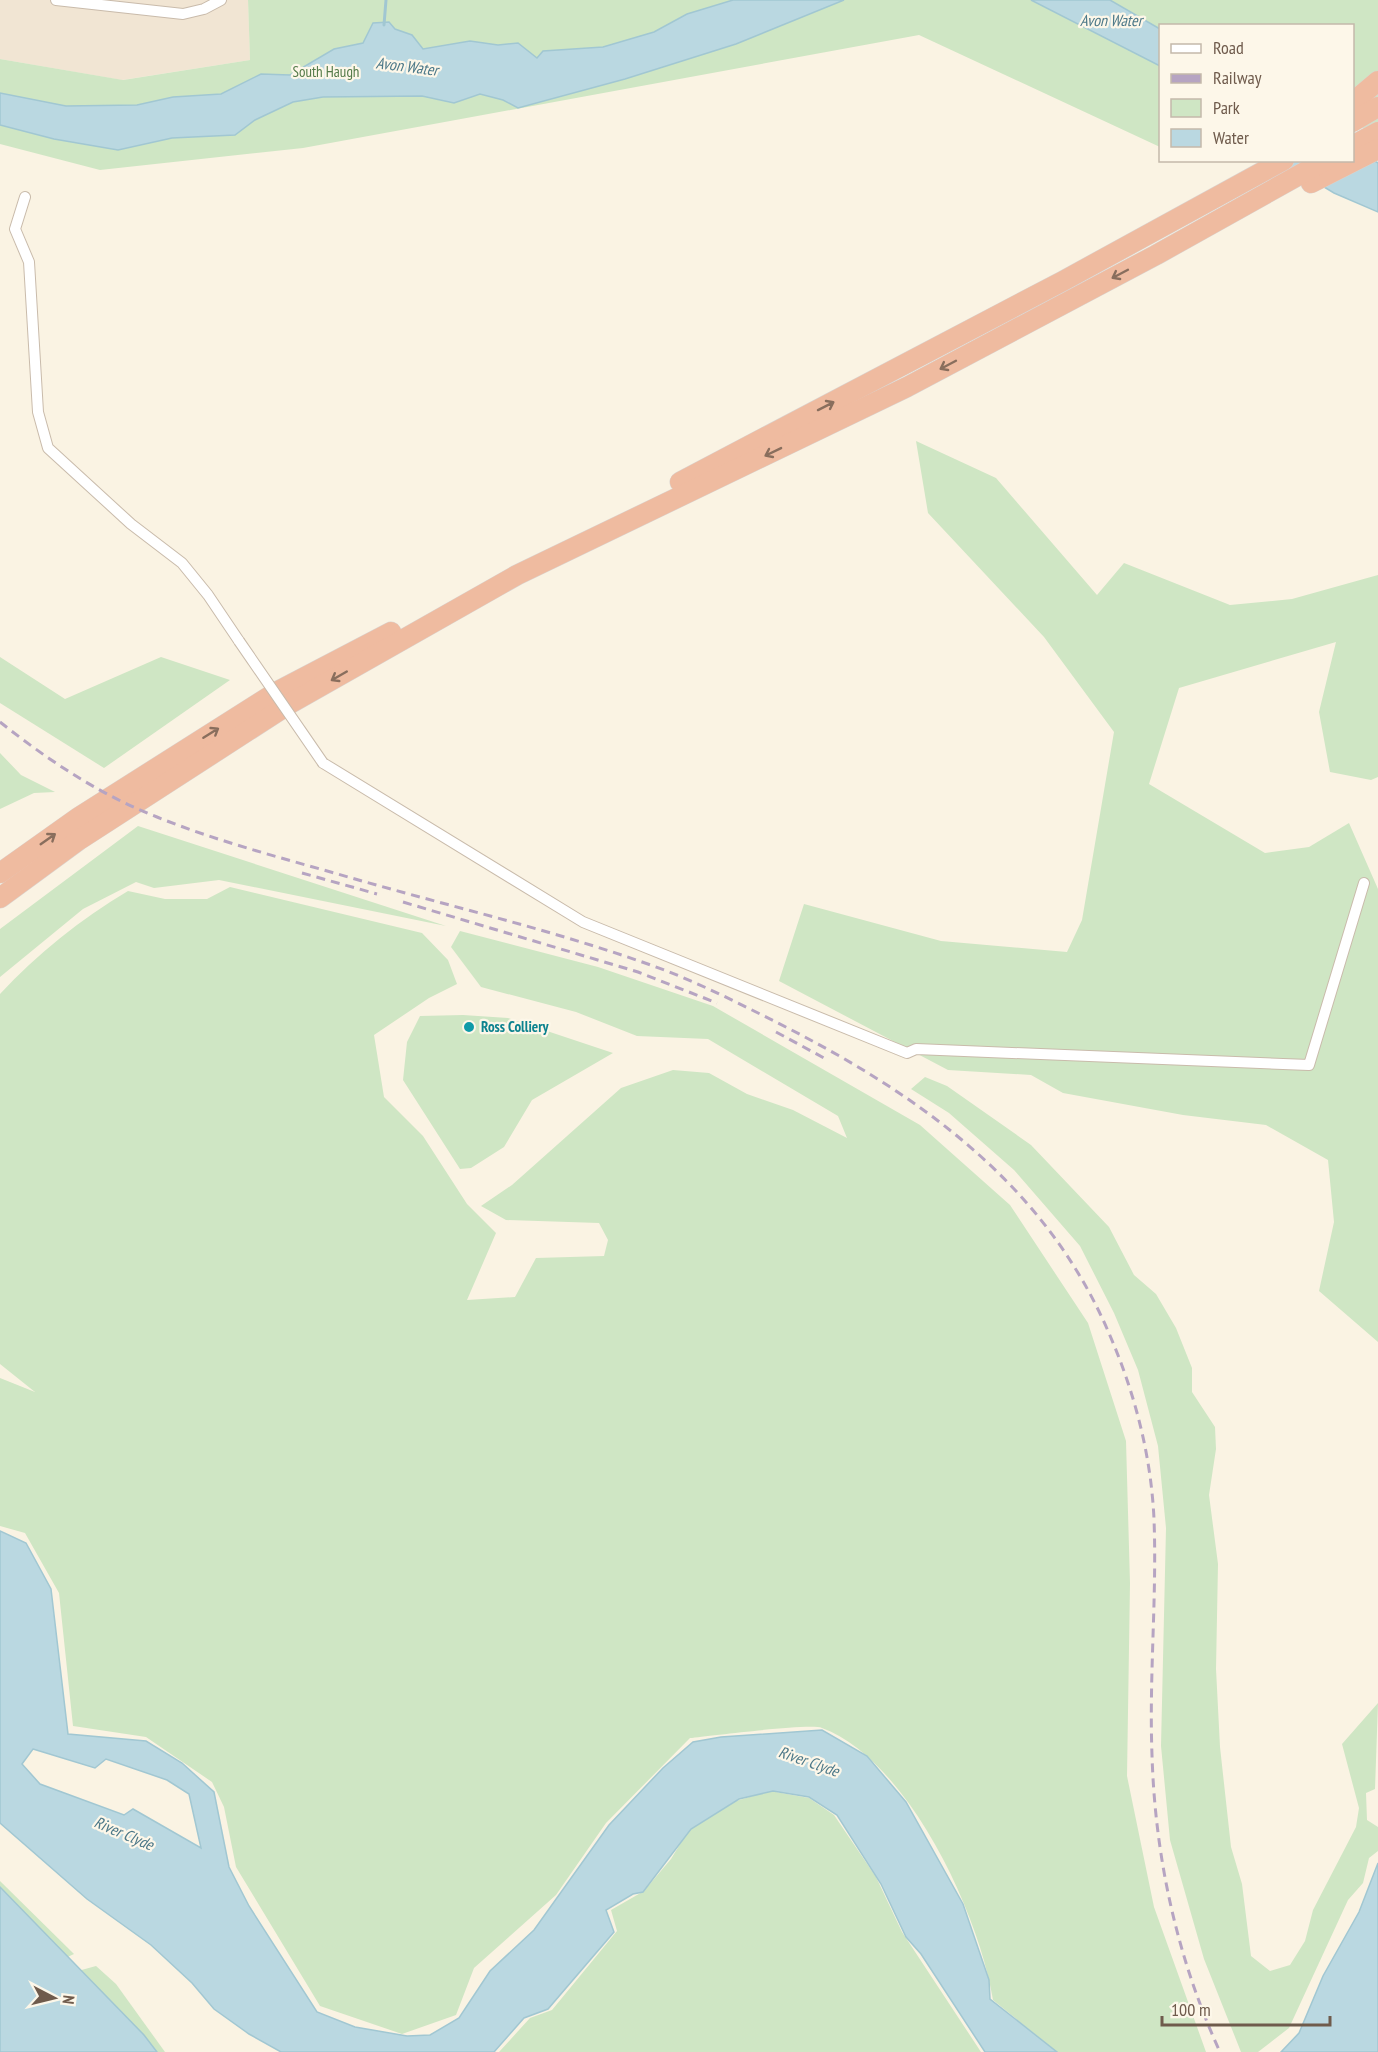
<svg xmlns="http://www.w3.org/2000/svg" width="1378" height="2052" viewBox="0 0 1378 2052" font-family="'PT Sans Narrow',sans-serif">
	<style>
		.residential { fill: #f1e5d3 }
		.green { fill: #cfe6c4 }
		.water { fill: #bad8e1; stroke: #a1c7d2; stroke-width: 1.5; fill-rule: evenodd }
		.lines { fill: none; stroke-linecap: round; stroke-linejoin: round }
		.stream { stroke: #a1c7d2; stroke-width: 3 }
		.street-casing { stroke: #c9bbab; stroke-width: 12 }
		.highway-casing { stroke: #dad4d0; stroke-width: 21 }
		.street { stroke: #fff; stroke-width: 10 }
		.highway { stroke: #efbba0; stroke-width: 20 }
		.rail { stroke: #b6a4c2; stroke-width: 3; stroke-dasharray: 9 6; stroke-linecap: butt }
		.street-bridge-casing { stroke: #c9bbab; stroke-width: 12; stroke-linecap: butt }
		.street-bridge { stroke: #fff; stroke-width: 10 }
		.oneway { stroke: #896e5d }
		.culture-dot { fill: #0f9aa8; stroke: #fdf7e9; stroke-width: 2 }
		.labels { text-anchor: middle; stroke-width: 4.5; stroke-linejoin: round; paint-order: stroke }
		.park-label { font-size: 15px; fill: #537a48; stroke: #fdf7e9 }
		.culture-label { font-size: 15px; font-weight: bold; fill: #0d838f; stroke: #fdf7e9; text-anchor: start }
		.water-label { font-size: 16px; font-style: italic; fill: #4c7888; stroke: #fdf7e9 }
	</style>
	<rect width="100%" height="100%" fill="#faf3e3"/>
	<polygon class="residential" points="0,0 248,0 250,60 122,80 0,59"/>
	<g class="green">
		<polygon points="248,0 1378,0 1378,158 1353,107 1352,26 1160,26 1160,147 919,35 303,148 100,170 0,144 0,59 123,80 250,60"/>
		<polygon points="916,441 996,478 1097,595 1124,563 1230,605 1292,599 1378,575 1378,777 1371,780 1330,772 1319,712 1336,642 1179,688 1149,784 1265,853 1309,847 1349,823 1378,889 1378,1342 1319,1291 1334,1222 1328,1160 1266,1125 1183,1115 1063,1093 1031,1075 948,1070 779,981 804,904 941,941 1067,952 1082,920 1114,732 1044,637 928,513"/>
		<polygon points="0,657 65,699 161,657 230,680 104,768 0,703"/>
		<polygon points="0,753 21,775 55,792 34,793 0,809"/>
		<polygon points="138,826 446,926 219,880 154,888 136,882 83,909 0,977 0,929"/>
		<path d="M230,887L422,933L448,960L457,984L429,998L374,1035L384,1097L423,1136L467,1204L496,1233L467,1300L515,1297L536,1258L604,1256L608,1240L599,1223L506,1220L481,1206L512,1185L621,1088L673,1070L709,1073L747,1094L793,1110L847,1138L838,1116L708,1039L637,1036L576,1012L481,987L451,947L460,931L598,967L713,1006L920,1125L1010,1205L1088,1323L1126,1441L1130,1583L1127,1776L1154,1907L1206,2052H1057L993,2000C979,1913 908,1760 822,1728C810,1723 710,1736 690,1738L606,1823L556,1895L474,1968L456,2015L402,2034L320,2006L236,1867L224,1807L212,1782L146,1737L73,1726L59,1593L25,1533L0,1526V1378L35,1392L0,1364V994C37,954 81,919 128,891L165,899H207Z"/>
		<polygon points="463,1015 508,1018 613,1053 532,1100 504,1147 471,1168 460,1169 403,1080 407,1042 420,1016"/>
		<polygon points="925,1077 947,1086 1031,1145 1109,1227 1134,1275 1156,1294 1176,1328 1192,1368 1192,1392 1215,1427 1216,1449 1209,1495 1218,1564 1216,1669 1220,1747 1231,1847 1242,1884 1251,1956 1270,1971 1290,1965 1305,1941 1313,1910 1356,1827 1359,1808 1342,1744 1378,1703 1375,1789 1366,1793 1367,1820 1378,1827 1378,1851 1369,1858 1363,1883 1348,1900 1289,2028 1258,2052 1241,2052 1204,1959 1170,1840 1161,1746 1166,1528 1158,1446 1138,1370 1114,1313 1080,1246 1014,1170 949,1113 911,1089"/>
		<polygon points="770,1791 809,1798 834,1815 876,1877 902,1932 981,2052 499,2052 530,2018 552,2010 617,1931 611,1910 644,1891 671,1859 688,1831 736,1801"/>
		<polygon points="0,1881 74,1954 55,1963 0,1915"/>
		<polygon points="96,1966 116,1984 165,2052 108,2052 56,1977"/>
	</g>
	<g class="water">
		<polygon points="733,0 844,0 736,44 625,79 518,108 503,100 480,94 454,103 422,96 323,97 293,102 255,120 235,135 172,138 118,150 54,139 0,125 0,93 66,106 137,105 173,97 221,94 261,74 290,75 334,49 363,43 373,23 389,22 395,29 412,35 423,49 470,41 498,45 518,43 537,58 543,51 603,47 654,32 687,14"/>
		<polygon points="1031,0 1110,0 1160,29 1160,66"/>
		<polygon points="1353,147 1378,163 1378,212 1334,193 1281,161 1352,160"/>
		<path d="M0,1531L26,1543L51,1589L68,1734L146,1741L182,1763L214,1792L229,1867L249,1906L317,2012L355,2027L407,2036L430,2035L459,2018L490,1971L534,1930L609,1825L663,1768L693,1742L721,1737L822,1730L867,1756L906,1802L963,1904L989,1980L990,1999L1057,2052H985L921,1954L906,1937L881,1884L837,1815L809,1797L773,1791L739,1799L691,1829L643,1892L633,1894L606,1910L614,1932L548,2009L524,2018L494,2052H281L249,2034L214,2009L192,1983L151,1945L87,1899L0,1823ZM33,1749L95,1768L106,1759L167,1780L189,1794L201,1848L133,1809L124,1815L40,1784L22,1764Z"/>
		<polygon points="1378,1863 1378,2052 1281,2052 1299,2033 1323,1976 1359,1912"/>
		<polygon points="0,1887 144,2035 157,2052 0,2052"/>
	</g>
	<g class="lines">
		<polyline class="stream" points="384,25 386,0"/>
		<g class="street-casing">
			<g id="street">
				<polyline points="56,0 183,14 204,9 221,0"/>
				<polyline points="25,197 15,229 29,262 38,412 48,448 131,524 182,563 208,595 239,641"/>
				<polyline points="323,763 583,922 907,1053 916,1049 1309,1065 1364,883"/>
			</g>
		</g>
		<g class="highway-casing">
			<g id="highway">
				<polyline points="1352,103 1378,81"/>
				<polyline points="1352,122 1378,107"/>
				<polyline points="1352,146 1378,132"/>
				<polyline points="1311,183 1378,149"/>
				<polyline points="680,482 1063,281 1284,160"/>
				<polyline points="0,873 79,817 278,691 391,632"/>
				<polyline points="0,898 79,840 291,703 517,575 907,387 1156,255 1326,160"/>
			</g>
		</g>
		<use href="#street" class="street"/>
		<use href="#highway" class="highway"/>
		<g class="rail">
			<path d="M0,722C48,760 100,795 157,817C224,844 294,861 362,881C464,910 568,934 667,971C705,986 742,1005 778,1023C918,1094 1044,1183 1108,1331C1134,1390 1151,1454 1154,1519C1157,1597 1149,1676 1152,1755C1155,1857 1177,1958 1220,2052"/>
			<polyline points="302,873 377,894"/>
			<polyline points="403,902 638,972 717,1003"/>
			<polyline points="776,1032 824,1058"/>
		</g>
		<g class="street-bridge-casing">
			<polyline id="street-bridge" points="239,641 323,763"/>
		</g>
		<use href="#street-bridge" class="street-bridge"/>
	</g>
	<defs><path id="oneway-shaft" d="M-6 0H5M1.5-3L5.5 0L1.5 3" fill="none" stroke-width="1.6" stroke-linecap="round" stroke-linejoin="round" transform="scale(1.5)"/></defs>
	<g class="oneway">
		<use href="#oneway-shaft" transform="translate(1120 274) rotate(152)"/>
		<use href="#oneway-shaft" transform="translate(948 365) rotate(152)"/>
		<use href="#oneway-shaft" transform="translate(826 406) rotate(-27)"/>
		<use href="#oneway-shaft" transform="translate(773 452) rotate(154)"/>
		<use href="#oneway-shaft" transform="translate(339 676) rotate(150)"/>
		<use href="#oneway-shaft" transform="translate(211 733) rotate(-32)"/>
		<use href="#oneway-shaft" transform="translate(48 839) rotate(-35)"/>
	</g>
	<circle class="culture-dot" cx="469" cy="1027" r="6"/>
	<g class="labels">
		<g class="park-label">
			<text x="326" y="77">South Haugh</text>
		</g>
		<g class="culture-label">
			<text x="481" y="1032">Ross Colliery</text>
		</g>
		<g class="water-label">
			<text x="1111" y="26">Avon Water</text>
			<text transform="translate(407 66) rotate(7)" y="6">Avon Water</text>
			<text transform="translate(809 1761) rotate(19)" y="6">River Clyde</text>
			<text transform="translate(124 1833) rotate(23)" y="6">River Clyde</text>
		</g>
	</g>
	<rect x="1159" y="24" width="195" height="138" fill="#fdf7e9" stroke="#c4b9aa" stroke-width="1.5"/>
	<rect x="1171" y="44" width="30" height="9" fill="#ffffff" stroke="#c4b9aa" stroke-width="1.5"/>
	<text x="1213" y="54" font-size="18" fill="#6f5b4c">Road</text>
	<rect x="1171" y="74" width="30" height="9" fill="#b6a4c2" stroke="#c4b9aa" stroke-width="1.5"/>
	<text x="1213" y="84" font-size="18" fill="#6f5b4c">Railway</text>
	<rect x="1171" y="99" width="30" height="18" fill="#cfe6c4" stroke="#c4b9aa" stroke-width="1.5"/>
	<text x="1213" y="114" font-size="18" fill="#6f5b4c">Park</text>
	<rect x="1171" y="129" width="30" height="18" fill="#bad8e1" stroke="#c4b9aa" stroke-width="1.5"/>
	<text x="1213" y="144" font-size="18" fill="#6f5b4c">Water</text>
	<g transform="translate(54 1998) rotate(97)" stroke="#fdf7e9" stroke-width="4.5" paint-order="stroke">
	<path d="M0-4.5L10 22L0 15L-10 22Z" fill="#6f5b4c"/>
	<text y="-9" font-size="16" font-weight="bold" text-anchor="middle" fill="#6f5b4c">N</text>
	</g>
	<path d="M1162 2016v9h168v-9" fill="none" stroke="#6f5b4c" stroke-width="3"/>
	<text x="1171" y="2016" font-size="18" fill="#6f5b4c" stroke="#fdf7e9" stroke-width="4.5" paint-order="stroke">100 m</text>
</svg>
